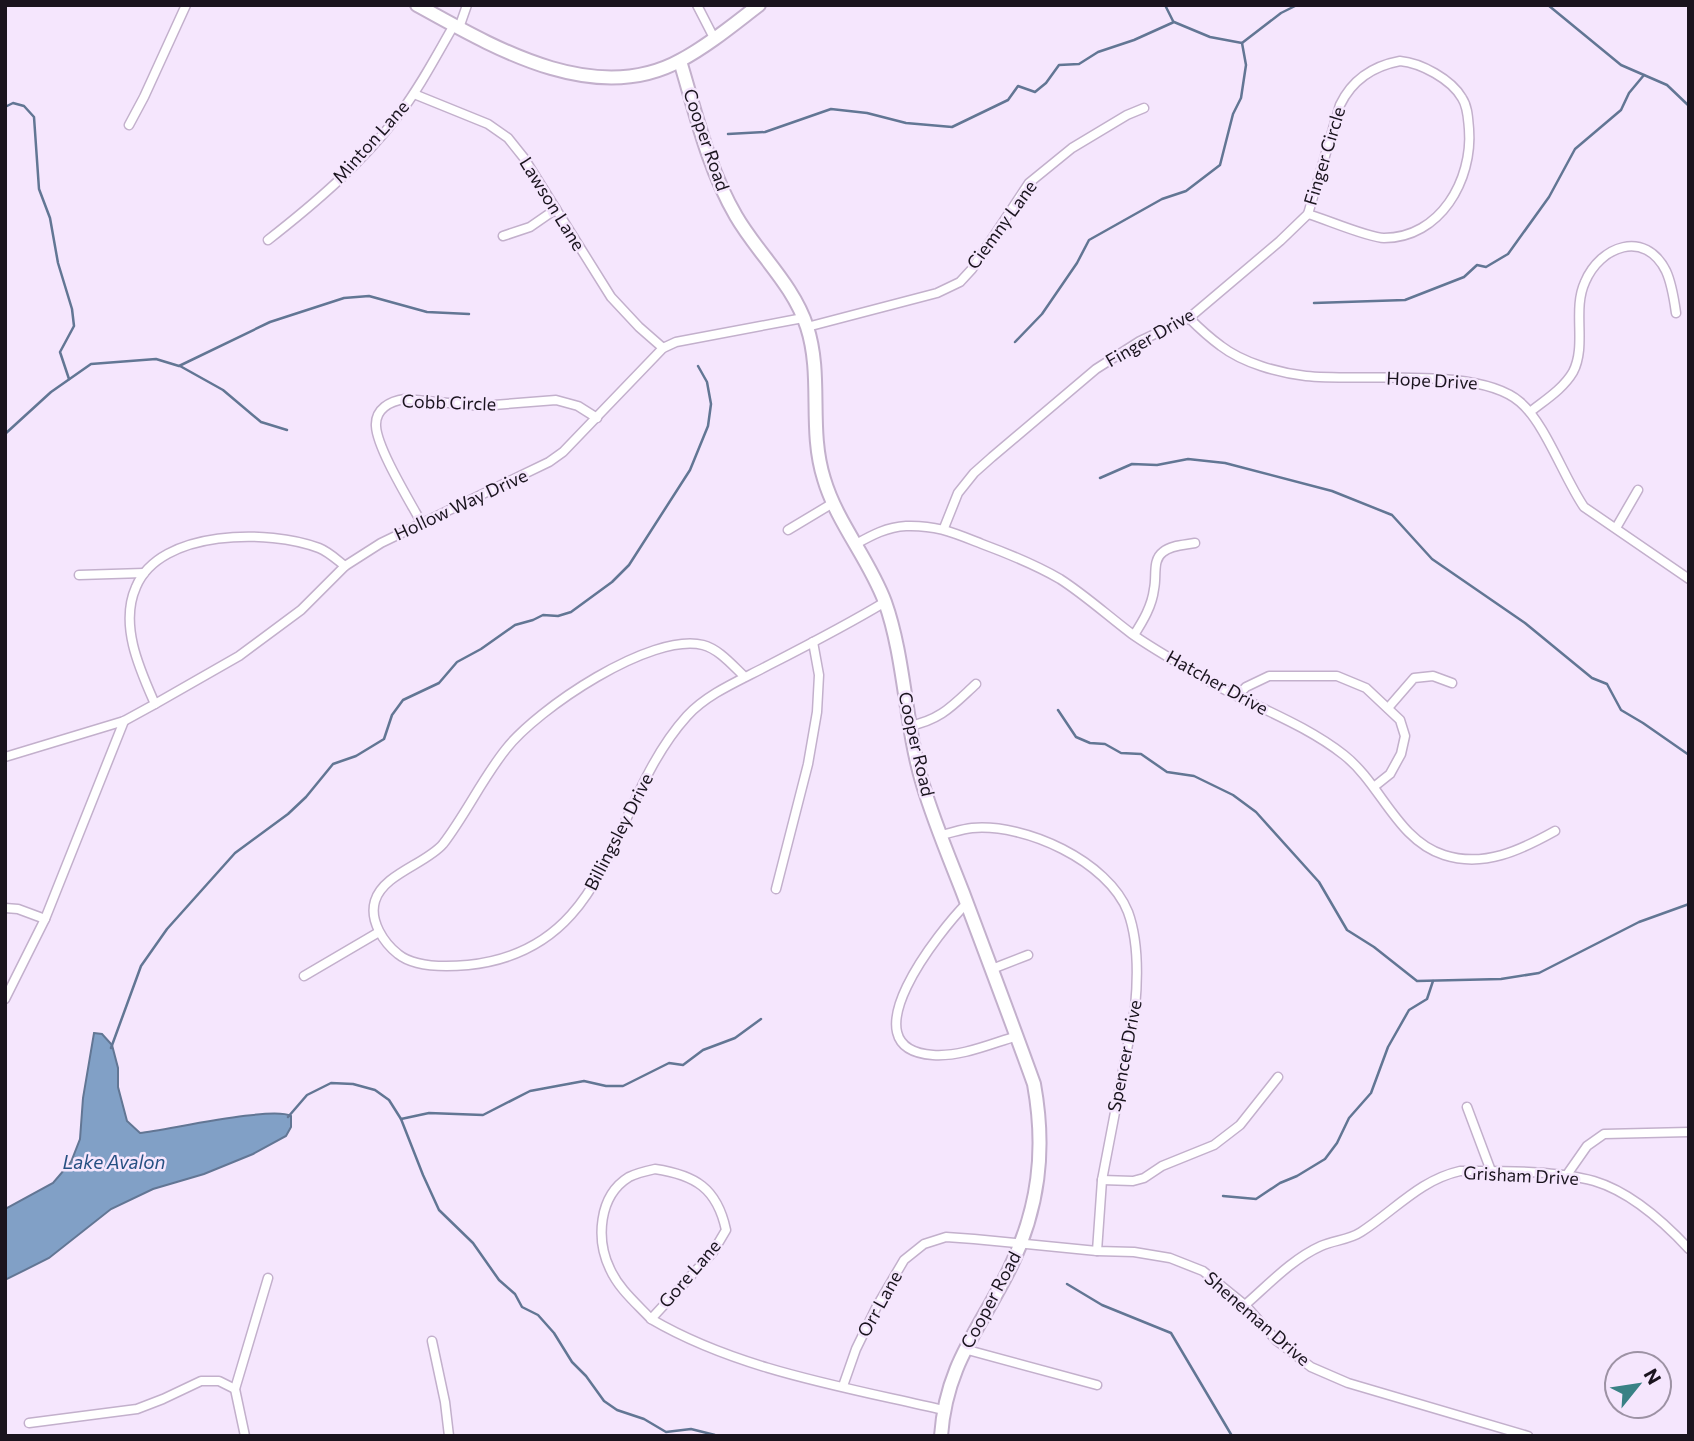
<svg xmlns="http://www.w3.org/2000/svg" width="1694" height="1441" viewBox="0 0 1694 1441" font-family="Commissioner,sans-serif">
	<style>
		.water { fill: #81a0c6; stroke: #627694; stroke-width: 2 }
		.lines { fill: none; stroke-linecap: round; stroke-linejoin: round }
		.stream { stroke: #627694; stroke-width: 2.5 }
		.street-casing { stroke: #c3b0cc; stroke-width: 11 }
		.secondary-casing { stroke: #c3b0cc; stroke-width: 16 }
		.street { stroke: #fff; stroke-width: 8 }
		.secondary { stroke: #fff; stroke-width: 12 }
		.labels { text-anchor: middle; stroke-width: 5; stroke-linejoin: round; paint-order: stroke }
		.street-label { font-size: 18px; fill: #1a141e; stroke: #f5e6fd }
		.water-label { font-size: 19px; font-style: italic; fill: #265082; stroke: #f5e6fd }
	</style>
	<rect width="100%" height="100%" fill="#f5e6fd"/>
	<path class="water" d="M94,1033L102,1034L112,1045L118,1068V1087L127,1121L140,1133C168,1130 272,1106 291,1116V1127L286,1136L253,1154L204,1174L153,1189L111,1209L49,1258L5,1280V1209L53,1183L71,1162L80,1139L83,1098Z"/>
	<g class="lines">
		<g class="stream">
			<polyline points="1165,5 1173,21"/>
			<polyline points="1548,5 1621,65 1667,85 1689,106"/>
			<polyline points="5,107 13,103 24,106 34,117 39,189 50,218 58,263 72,309 74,326 60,352 69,379"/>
			<polyline points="728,134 765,132 831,109 867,113 906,123 952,127 1008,100 1018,86 1035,92 1046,83 1059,65 1079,64 1098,52 1134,40 1174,22 1210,37 1242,43 1281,13 1297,5"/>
			<polyline points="1314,303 1405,300 1464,277 1477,265 1486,267 1508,254 1549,197 1575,149 1621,110 1629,93 1644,75"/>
			<polyline points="1015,342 1042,314 1077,263 1089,240 1162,199 1186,191 1220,165 1233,114 1241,98 1246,65 1242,43"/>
			<polyline points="180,366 223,390 261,422 287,430"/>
			<polyline points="5,434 51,392 91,364 156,359 179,366 270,322 344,298 369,296 427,312 469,314"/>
			<polyline points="1100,478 1132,464 1157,465 1188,459 1225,463 1332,491 1392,515 1432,559 1525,623 1592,678 1607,684 1621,710 1643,723 1689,755"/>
			<polyline points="1058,710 1076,737 1090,743 1105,744 1121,753 1141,754 1167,772 1194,776 1233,795 1256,812 1319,882 1347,930 1374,947 1417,981 1501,979 1539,973 1639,922 1689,904"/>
			<polyline points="111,1048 141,966 167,929 235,853 288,814 306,797 333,764 356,756 384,739 392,715 403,700 439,683 457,662 481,649 515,625 533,620 543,615 558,616 571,612 612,582 629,565 690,470 708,426 711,404 707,382 698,366"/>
			<polyline points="288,1117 307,1095 331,1083 353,1084 375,1090 389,1100 401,1119 423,1175 439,1210 473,1243 499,1280 515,1294 522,1307 538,1315 554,1333 572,1362 586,1376 604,1401 617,1410 644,1419 666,1432 691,1429 715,1435 738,1436"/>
			<polyline points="401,1119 429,1113 483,1115 530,1091 584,1081 606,1086 623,1086 669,1063 683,1065 703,1050 735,1038 761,1019"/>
			<polyline points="1223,1196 1256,1199 1280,1183 1297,1176 1325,1159 1337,1143 1349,1118 1371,1093 1388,1047 1409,1010 1427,999 1433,981"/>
			<polyline points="1067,1284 1102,1305 1171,1333 1232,1436"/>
		</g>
		<g class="street-casing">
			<g id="street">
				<polyline points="697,5 714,38"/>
				<polyline points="459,28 467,5"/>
				<path d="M1400,61C1421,63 1451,79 1462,98C1468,107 1468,119 1469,129C1473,180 1440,238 1384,238C1369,238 1325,219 1308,214L1340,105C1352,80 1373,66 1400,61Z"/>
				<polyline points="414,94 488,124 508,138 524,158 611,297 639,327 663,348"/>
				<polyline points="129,125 144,97 186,5"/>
				<polyline points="503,236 530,227 556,209"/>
				<path d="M268,240C314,204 361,164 397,117C419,89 436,56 454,25"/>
				<path d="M1189,318C1199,328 1210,338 1221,346C1243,363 1279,373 1306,376C1363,382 1478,366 1520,402C1545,423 1564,478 1584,507L1689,579"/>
				<polyline points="807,327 937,293 960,282 972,269 1029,183 1072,148 1127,115 1144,108"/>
				<path d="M1530,412C1545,400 1563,389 1573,372C1587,345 1572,310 1585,282C1600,246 1645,229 1666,271C1672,284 1674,299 1676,313"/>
				<path d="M421,522C409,500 377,448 376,426C375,409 390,401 405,399L481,406L556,400L578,406L597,418"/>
				<polyline points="944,528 958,493 974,473 992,457 1096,369 1140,341 1189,318 1280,241 1308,214"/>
				<polyline points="1616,528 1638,490"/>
				<polyline points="788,530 833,503"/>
				<path d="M856,544C872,535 887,527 906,526C937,525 954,533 982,544C1009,554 1036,565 1060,579C1085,595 1108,616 1132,634C1153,649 1177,662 1200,676C1246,704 1301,721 1344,755C1381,784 1397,840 1444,855C1484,868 1521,850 1555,831"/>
				<polyline points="79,575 144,573"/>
				<path d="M1134,635C1143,621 1152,606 1154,589C1157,576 1152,560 1163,552C1171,545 1185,545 1195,543"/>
				<path d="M745,677C733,666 719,649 703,645C651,632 537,709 506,749C482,779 466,814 443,844C426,864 383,874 375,901C369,921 384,943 398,954C415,968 446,967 468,965C615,950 608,803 687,716C708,693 741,680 769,665C808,645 847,625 885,602"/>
				<polyline points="1237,696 1246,687 1269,676 1337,676 1366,688 1400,720 1405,736 1401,754 1390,774 1375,786"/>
				<path d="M155,704C140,670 119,625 136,587C160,529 270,529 319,548C329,552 337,560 345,566"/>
				<polyline points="1388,708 1414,678 1433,676 1452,683"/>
				<path d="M909,726C941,720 953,705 976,684"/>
				<polyline points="5,757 124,721 155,704 239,656 301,610 345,566 381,543 549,462 563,452 663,348 676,342 803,318"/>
				<path d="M941,835C951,833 962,829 972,828C1025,823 1108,861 1128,912C1139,942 1138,977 1135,1008L1102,1180L1097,1251"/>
				<polyline points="776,889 808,764 817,712 819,675 813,642"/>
				<path d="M967,903C941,929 844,1049 933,1055C961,1057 990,1044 1017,1036"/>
				<polyline points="5,908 18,909 45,919 5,999"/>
				<polyline points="45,919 124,721"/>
				<polyline points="992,969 1028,955"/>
				<polyline points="304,976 379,932"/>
				<polyline points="1467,1107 1491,1171"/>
				<path d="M655,1169C695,1175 717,1188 726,1230L713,1252L651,1319C636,1303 619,1289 610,1269C596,1240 598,1196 629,1177C637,1173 646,1171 655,1169Z"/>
				<polyline points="1566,1176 1587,1146 1604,1134 1689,1132"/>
				<polyline points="1102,1180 1133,1181 1144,1178 1162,1166 1214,1145 1240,1125 1278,1077"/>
				<path d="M1245,1305C1268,1285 1292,1259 1321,1246C1334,1240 1349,1240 1361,1232C1395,1210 1420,1180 1460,1171C1499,1171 1556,1170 1594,1181C1631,1192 1663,1221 1689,1249"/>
				<path d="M651,1319C738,1370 845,1387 943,1410"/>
				<polyline points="432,1341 445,1402 449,1436"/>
				<polyline points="964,1349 1097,1385"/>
				<polyline points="843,1386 856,1349 877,1306 904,1260 924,1244 946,1237 974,1239 1097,1251 1134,1252 1170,1258 1203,1271 1245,1305 1277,1341 1311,1367 1348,1383 1528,1436"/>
				<polyline points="29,1423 137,1409 163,1399 201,1381 219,1381 235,1389"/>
				<polyline points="245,1436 235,1389 268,1278"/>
			</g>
		</g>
		<g class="secondary-casing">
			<g id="secondary">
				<path d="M417,5C493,47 595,108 681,60C709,45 734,24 759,5"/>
				<path d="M680,61C696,114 708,168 736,216C758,254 793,284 807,327C823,376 808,429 824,479C837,523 869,559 885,602C905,658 905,726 923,785C934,822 949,857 963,893C987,957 1011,1020 1034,1084C1046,1150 1039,1209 1009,1270C979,1330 946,1365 941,1436"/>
			</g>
		</g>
		<use href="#street" class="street"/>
		<use href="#secondary" class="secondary"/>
	</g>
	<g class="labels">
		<g class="street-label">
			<text transform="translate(706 140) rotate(71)" y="6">Cooper Road</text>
			<text transform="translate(371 142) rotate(-48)" y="6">Minton Lane</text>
			<text transform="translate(1325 156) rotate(-73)" y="6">Finger Circle</text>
			<text transform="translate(552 204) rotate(58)" y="6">Lawson Lane</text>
			<text transform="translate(1002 225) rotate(-54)" y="6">Ciemny Lane</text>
			<text transform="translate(1150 338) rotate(-30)" y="6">Finger Drive</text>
			<text transform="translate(1432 381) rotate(3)" y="6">Hope Drive</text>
			<text transform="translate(449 403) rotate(2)" y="6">Cobb Circle</text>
			<text transform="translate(461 505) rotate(-25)" y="6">Hollow Way Drive</text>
			<text transform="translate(1217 683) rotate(29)" y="6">Hatcher Drive</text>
			<text transform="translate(916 744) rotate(77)" y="6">Cooper Road</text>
			<text transform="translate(619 832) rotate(-63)" y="6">Billingsley Drive</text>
			<text transform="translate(1125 1056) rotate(-79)" y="6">Spencer Drive</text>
			<text transform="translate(1521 1176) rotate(3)" y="6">Grisham Drive</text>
			<text transform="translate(690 1274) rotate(-49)" y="6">Gore Lane</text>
			<text transform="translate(991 1300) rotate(-62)" y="6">Cooper Road</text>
			<text transform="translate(880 1304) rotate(-61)" y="6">Orr Lane</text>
			<text transform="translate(1257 1319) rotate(41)" y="6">Sheneman Drive</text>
		</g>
		<g class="water-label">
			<text x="114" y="1169">Lake Avalon</text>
		</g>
	</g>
	<rect width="1694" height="1441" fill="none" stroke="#1a141e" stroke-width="14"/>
	<g transform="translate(1638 1385) rotate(60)"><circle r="33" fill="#f5e6fd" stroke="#9d92a4" stroke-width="2"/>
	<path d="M0-5L12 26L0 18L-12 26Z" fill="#398185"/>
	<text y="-10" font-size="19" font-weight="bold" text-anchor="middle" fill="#1a141e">N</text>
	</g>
</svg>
